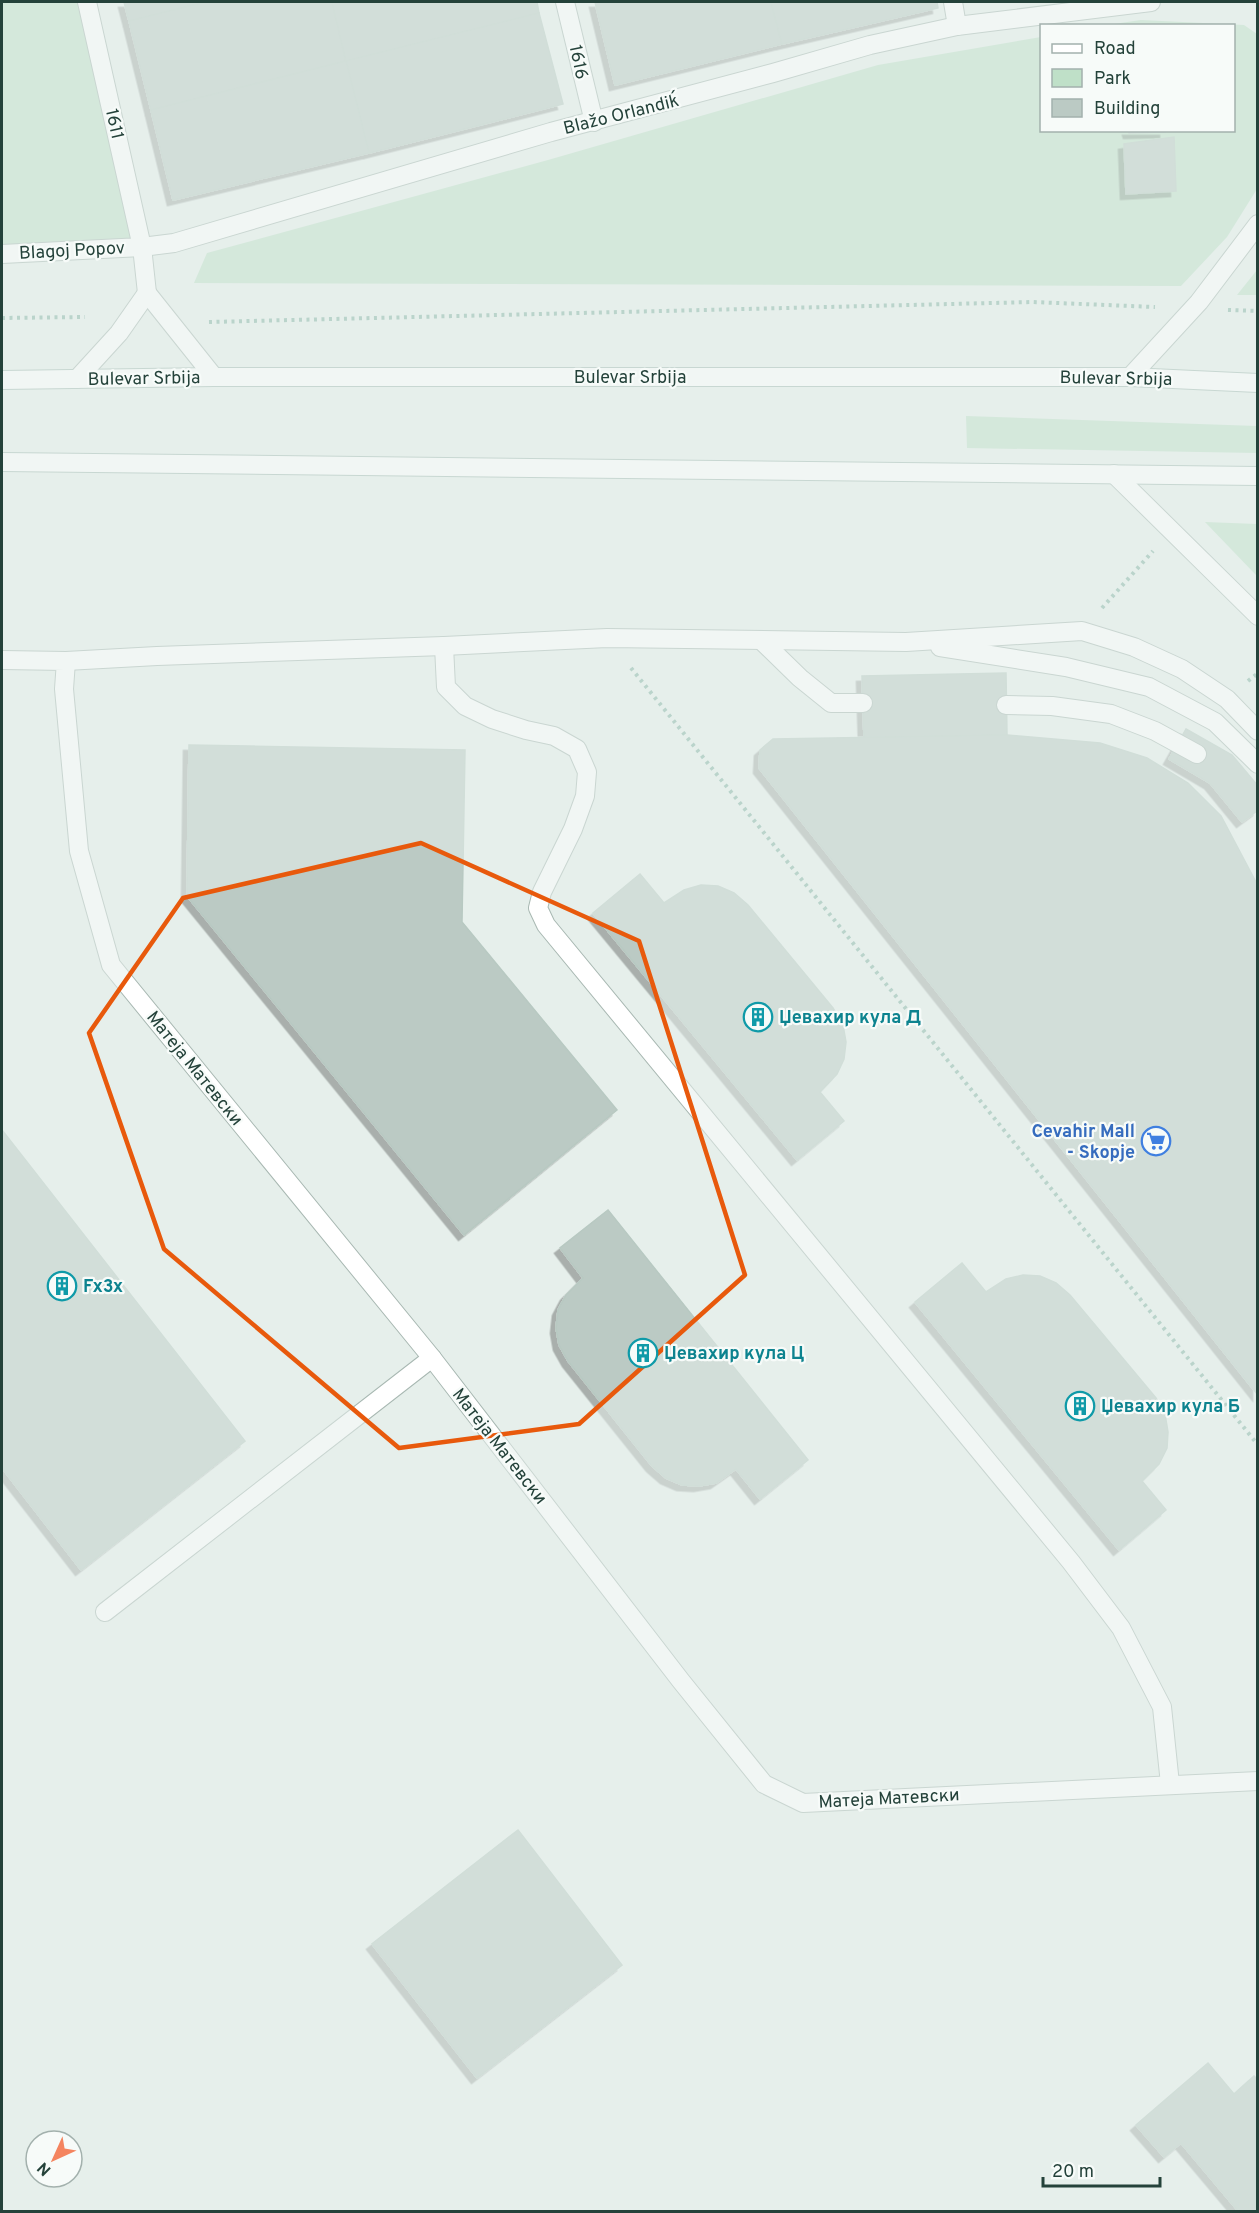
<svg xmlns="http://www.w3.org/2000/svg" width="1259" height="2213" viewBox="0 0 1259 2213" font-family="Overpass,sans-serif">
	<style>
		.green { fill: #bfe0c8 }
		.building { fill: #bbcac4; stroke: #b8c9c2; stroke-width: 1.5; filter: url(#shadow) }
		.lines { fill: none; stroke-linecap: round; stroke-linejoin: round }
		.lane-casing { stroke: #a8b8b2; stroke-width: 20 }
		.street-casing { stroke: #a8b8b2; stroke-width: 20 }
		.secondary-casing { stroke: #a4bbb3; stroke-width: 20 }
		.path { stroke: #86b3a5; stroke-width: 4; stroke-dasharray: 3 4.5; stroke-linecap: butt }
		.lane { stroke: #fff; stroke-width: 18 }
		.street { stroke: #fff; stroke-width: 18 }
		.secondary { stroke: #fff; stroke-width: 18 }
		.marked { fill: none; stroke: #e8590c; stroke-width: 4.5; stroke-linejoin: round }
		.labels { text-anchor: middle; stroke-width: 4.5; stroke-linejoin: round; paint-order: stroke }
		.street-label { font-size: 18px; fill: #24423a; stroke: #f7fbf9 }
		.culture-label { font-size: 18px; font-weight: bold; fill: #0d838f; stroke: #f7fbf9; text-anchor: start }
		.shop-label { font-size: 18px; font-weight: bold; fill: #366cbe; stroke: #f7fbf9; text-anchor: end }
	</style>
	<defs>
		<filter id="shadow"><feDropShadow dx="-5.5" dy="5.5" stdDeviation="0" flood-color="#0004"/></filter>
	</defs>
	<rect width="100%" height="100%" fill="#e6efeb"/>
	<g class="green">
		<polygon points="2,2 85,2 142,247 2,253"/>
		<polygon points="1141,20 1244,25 1257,34 1257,189 1227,237 1181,286 194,283 207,253 548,160 878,65 1041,37 1042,130 1234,130 1234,26 1107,25"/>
		<polygon points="1257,270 1257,295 1237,295"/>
		<polygon points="966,416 1257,426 1257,453 967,448"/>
		<polygon points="1205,522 1257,524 1257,576 1255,574"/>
	</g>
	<g class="building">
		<polygon points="124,2 206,2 129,21"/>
		<polygon points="206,2 332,2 346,61 151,110 129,21"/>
		<polygon points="332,2 537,2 539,13 346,61"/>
		<polygon points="595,2 771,2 782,44 615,85"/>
		<polygon points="771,2 937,2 938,8 782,44"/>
		<polygon points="539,13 563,104 369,153 346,61"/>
		<polygon points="346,61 369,153 173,200 151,110"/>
		<polygon points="1128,130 1165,130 1165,132 1129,133"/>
		<polygon points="1174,137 1176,191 1126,194 1124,144"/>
		<polygon points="1006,673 1007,735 864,738 862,676"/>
		<polygon points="1186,729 1232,755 1258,786 1258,810 1242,822 1210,783 1169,759"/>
		<polygon points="1007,735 1100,743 1147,758 1188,783 1221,816 1258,886 1258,1395 759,768 760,750 773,739"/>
		<polygon points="189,745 465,750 462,922 617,1110 464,1235 187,896"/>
		<polygon points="640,874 664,903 684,890 701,885 718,886 734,893 748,905 833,1008 843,1025 846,1042 844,1059 837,1074 820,1092 844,1121 797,1160 593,913"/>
		<polygon points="2,1130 245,1441 81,1570 2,1468"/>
		<polygon points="608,1210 808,1460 760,1499 736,1469 716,1483 699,1486 682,1485 666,1478 652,1466 568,1361 559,1345 556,1328 558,1310 566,1295 583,1278 560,1248"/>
		<polygon points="962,1263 986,1292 1006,1279 1023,1275 1040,1276 1056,1283 1070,1295 1156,1398 1165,1414 1168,1432 1167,1448 1159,1464 1142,1481 1166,1510 1119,1550 915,1302"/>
		<polygon points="518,1830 622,1965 477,2078 372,1944"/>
		<polygon points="1208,2063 1234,2094 1254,2076 1258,2080 1258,2212 1239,2212 1181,2143 1164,2157 1136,2125"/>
	</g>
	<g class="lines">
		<g class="lane-casing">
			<g id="lane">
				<polyline points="1130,377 1199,302 1258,224"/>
				<polyline points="1114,474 1258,616"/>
				<polyline points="762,641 800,678 831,703 863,703"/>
				<polyline points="444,646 446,687 465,706 492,719 526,730 554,736 577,749 587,772 585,796 573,829 542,892 538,908 546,925 1071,1562 1121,1628 1162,1707 1170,1784"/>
				<polyline points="940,647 1066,667 1149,687 1215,722 1258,764"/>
				<polyline points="66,661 157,656 444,646 607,638 906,642 1082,631 1134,647 1182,669 1227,699 1258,731"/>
				<polyline points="1006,705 1052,706 1111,714 1155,731 1197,754"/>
				<polyline points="105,1612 432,1358"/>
			</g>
		</g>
		<g class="street-casing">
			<g id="street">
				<polyline points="565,2 594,122"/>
				<polyline points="953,2 957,26"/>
				<polyline points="2,254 142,247 87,2"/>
				<polyline points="147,293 142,247 174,243 551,132 773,73 870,45 957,26 1151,2"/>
				<polyline points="147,293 214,377"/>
				<polyline points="77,379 119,333 147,293"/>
				<polyline points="2,660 66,661 64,689 79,851 111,965 432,1358 681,1681 764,1784 803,1803 1258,1781"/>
			</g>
		</g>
		<g class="secondary-casing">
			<g id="secondary">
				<polyline points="2,380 214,377 1130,377 1258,383"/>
				<polyline points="2,462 1258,476"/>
			</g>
		</g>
		<g class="path">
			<polyline points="1228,310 1258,311"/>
			<polyline points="2,318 85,317"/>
			<polyline points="209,322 1033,302 1155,307"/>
			<polyline points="1102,608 1153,551"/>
			<polyline points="631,668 1258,1445"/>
			<polyline points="1248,681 1258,673"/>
		</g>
		<use href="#lane" class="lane"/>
		<use href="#street" class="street"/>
		<use href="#secondary" class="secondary"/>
	</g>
	<path d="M0 0H1259V2213H0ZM421,843L639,941L745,1275L579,1424L399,1448L164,1249L89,1033L183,898Z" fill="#e6efeb" fill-opacity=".55" fill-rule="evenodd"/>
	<path class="marked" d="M421,843L639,941L745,1275L579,1424L399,1448L164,1249L89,1033L183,898Z"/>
	<defs>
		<g id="building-ring" transform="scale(1.5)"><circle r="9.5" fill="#f7fbf9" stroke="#0f9aa8" stroke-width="1.5"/><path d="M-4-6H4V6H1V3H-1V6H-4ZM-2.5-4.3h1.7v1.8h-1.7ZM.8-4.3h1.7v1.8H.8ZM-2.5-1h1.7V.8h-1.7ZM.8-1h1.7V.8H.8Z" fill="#0f9aa8"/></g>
		<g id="supermarket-ring" transform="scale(1.5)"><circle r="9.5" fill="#f7fbf9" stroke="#3f7fe0" stroke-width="1.5"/><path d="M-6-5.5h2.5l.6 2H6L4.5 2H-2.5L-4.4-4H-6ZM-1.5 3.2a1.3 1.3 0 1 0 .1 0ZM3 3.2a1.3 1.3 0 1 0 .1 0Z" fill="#3f7fe0"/></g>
	</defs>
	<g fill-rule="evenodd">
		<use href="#building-ring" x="758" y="1017"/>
		<use href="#supermarket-ring" x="1156" y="1141"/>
		<use href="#building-ring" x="62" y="1286"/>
		<use href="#building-ring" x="643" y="1353"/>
		<use href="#building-ring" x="1080" y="1406"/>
	</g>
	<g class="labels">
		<g class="street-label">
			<text transform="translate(579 62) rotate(78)" y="6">1616</text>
			<text transform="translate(621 114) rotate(-14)" y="6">Blažo Orlandiḱ</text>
			<text transform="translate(115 124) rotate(77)" y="6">1611</text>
			<text transform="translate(72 250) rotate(-3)" y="6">Blagoj Popov</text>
			<text x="630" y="383">Bulevar Srbija</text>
			<text transform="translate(144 378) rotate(-1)" y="6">Bulevar Srbija</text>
			<text transform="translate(1116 378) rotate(1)" y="6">Bulevar Srbija</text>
			<text transform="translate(195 1068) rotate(51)" y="6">Матеја Матевски</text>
			<text transform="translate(500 1446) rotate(52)" y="6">Матеја Матевски</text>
			<text transform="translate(889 1798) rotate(-3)" y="6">Матеја Матевски</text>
		</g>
		<g class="culture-label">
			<text x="779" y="1023">Џевахир кула Д</text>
			<text x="83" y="1292">Fx3x</text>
			<text x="664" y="1359">Џевахир кула Ц</text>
			<text x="1101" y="1412">Џевахир кула Б</text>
		</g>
		<g class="shop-label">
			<text x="1135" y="1137">Cevahir Mall<tspan x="1135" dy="21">- Skopje</tspan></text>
		</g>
	</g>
	<rect width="1259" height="2213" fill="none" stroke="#24423a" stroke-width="6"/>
	<rect x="1040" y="24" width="195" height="108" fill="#f7fbf9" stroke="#a3b1ad" stroke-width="1.5"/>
	<rect x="1052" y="44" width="30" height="9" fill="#ffffff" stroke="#a3b1ad" stroke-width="1.5"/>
	<text x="1094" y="54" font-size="18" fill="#24423a">Road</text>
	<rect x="1052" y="69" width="30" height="18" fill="#bfe0c8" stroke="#a3b1ad" stroke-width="1.5"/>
	<text x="1094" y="84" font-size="18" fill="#24423a">Park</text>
	<rect x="1052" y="99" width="30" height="18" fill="#bbcac4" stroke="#a3b1ad" stroke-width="1.5"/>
	<text x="1094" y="114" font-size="18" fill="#24423a">Building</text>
	<g transform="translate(54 2159) rotate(225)"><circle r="28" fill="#f7fbf9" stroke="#a3b1ad" stroke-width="1.5"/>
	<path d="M0-4.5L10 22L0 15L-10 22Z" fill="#f4845f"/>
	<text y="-9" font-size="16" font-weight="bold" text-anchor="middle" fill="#24423a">N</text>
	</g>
	<path d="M1043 2177v9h117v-9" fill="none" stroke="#24423a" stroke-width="3"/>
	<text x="1052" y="2177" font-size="18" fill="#24423a" stroke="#f7fbf9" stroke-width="4.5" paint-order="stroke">20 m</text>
</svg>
